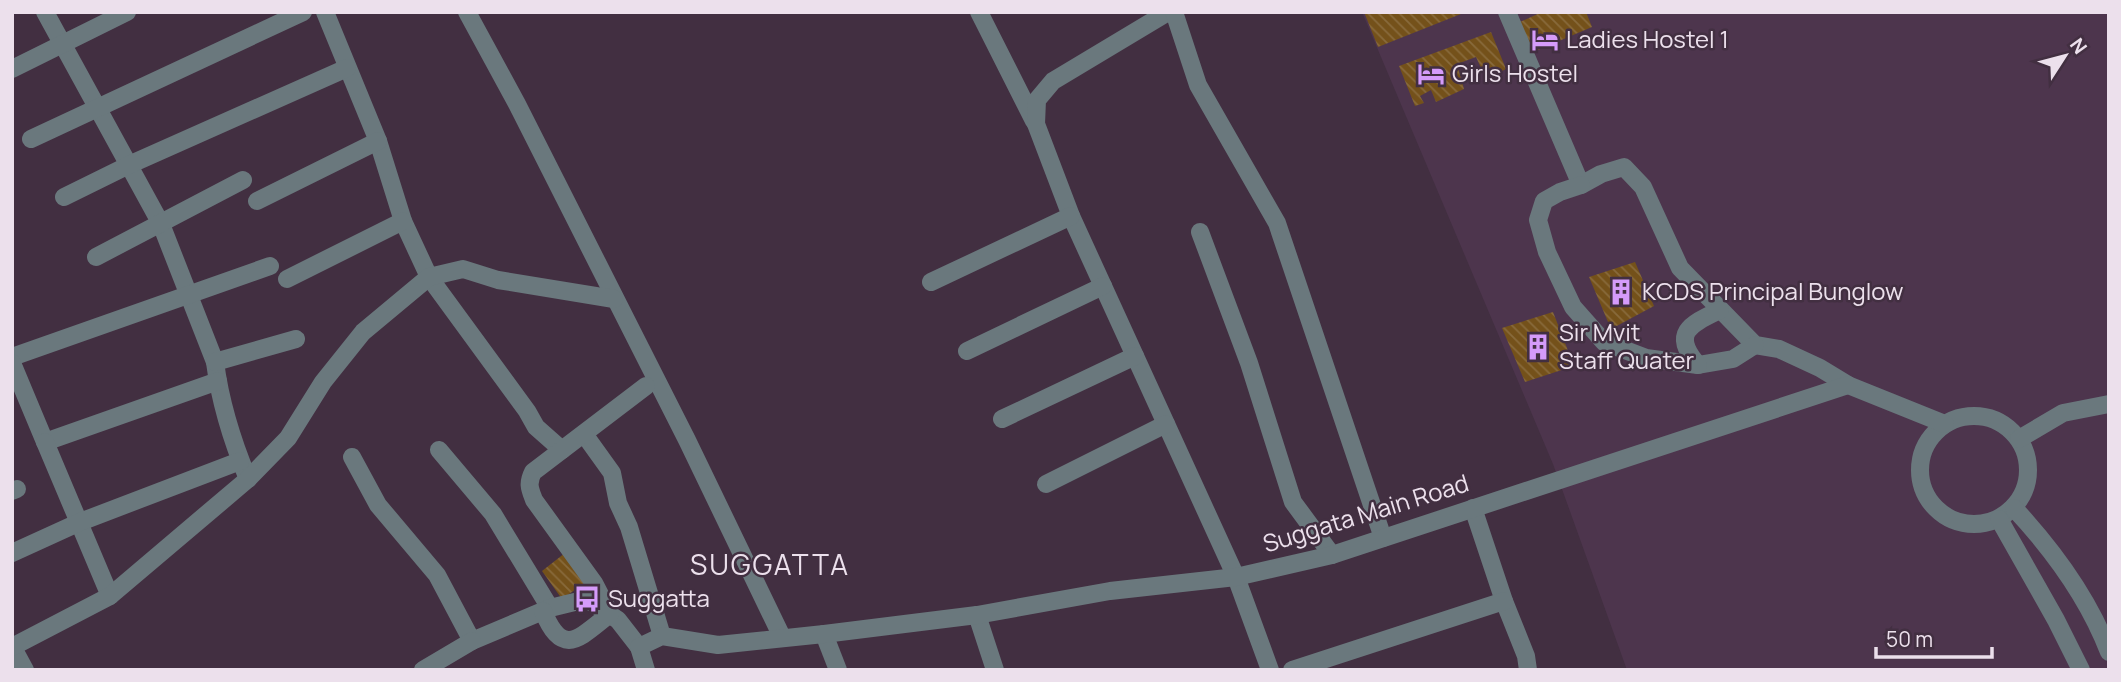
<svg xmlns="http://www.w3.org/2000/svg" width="2121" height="682" viewBox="0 0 2121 682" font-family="Manrope,sans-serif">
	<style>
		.built { fill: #4d354d }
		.building { fill: url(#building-back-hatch) }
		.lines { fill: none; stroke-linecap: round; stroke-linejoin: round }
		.minor { stroke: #6a787d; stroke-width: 18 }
		.labels { text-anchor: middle; stroke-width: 5; stroke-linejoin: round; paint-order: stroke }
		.poi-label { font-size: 24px; fill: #ece0ec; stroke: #422f41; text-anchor: start }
		.street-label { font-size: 24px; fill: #ece0ec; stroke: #422f41 }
		.quarter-label { font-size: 28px; letter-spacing: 2px; fill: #ece0ec; stroke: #422f41 }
	</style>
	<defs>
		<pattern id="building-back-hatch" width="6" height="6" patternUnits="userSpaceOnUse" patternTransform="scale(1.75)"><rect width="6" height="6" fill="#74511a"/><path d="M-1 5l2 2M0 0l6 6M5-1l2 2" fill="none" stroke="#886a3b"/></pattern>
	</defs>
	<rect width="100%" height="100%" fill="#422f41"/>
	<polygon class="built" points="1362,12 2109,12 2109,670 1627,670 1553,464"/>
	<g class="building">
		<polygon points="1364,12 1466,12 1378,47"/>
		<polygon points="1542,12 1586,12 1592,27 1533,52 1520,22"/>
		<polygon points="1491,32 1506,69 1486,79 1476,57 1457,64 1464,89 1436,102 1431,90 1420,96 1424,103 1415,106 1399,66"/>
		<polygon points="1635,262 1654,306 1611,329 1589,277"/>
		<polygon points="1553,312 1574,366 1525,382 1502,328"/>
		<polygon points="565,553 586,582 562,599 542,571"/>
	</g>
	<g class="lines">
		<g class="minor">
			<path d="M45,12L161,224L215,362C220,401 233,443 248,479"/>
			<polyline points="325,12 378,141 403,221 429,277 527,411 536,427 562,450"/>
			<polyline points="467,12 517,104 687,440 782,637"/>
			<polyline points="979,12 1034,121"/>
			<polyline points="1168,12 1053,81 1037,100 1036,124 1071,216 1236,577 1270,670"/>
			<polyline points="1174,12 1198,85 1277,223 1383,538"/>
			<polyline points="1507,12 1581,185 1601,174 1624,167 1643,187 1680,268 1755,345 1779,349 1820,368 1848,385"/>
			<polyline points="12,69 127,12"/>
			<polyline points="31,139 303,12"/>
			<polyline points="1581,185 1560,192 1544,201 1538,220 1547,252 1573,307 1604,342 1646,358 1698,365 1733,359 1755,345"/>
			<polyline points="64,197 131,164 347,68"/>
			<polyline points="257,201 378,141"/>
			<polyline points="1200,232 1249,363 1293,502 1332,555"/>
			<polyline points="96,257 243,180"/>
			<polyline points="287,279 403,221"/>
			<polyline points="931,282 1071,216"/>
			<polyline points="967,351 1103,286"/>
			<polyline points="12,357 270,266"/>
			<polyline points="215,362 296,339"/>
			<polyline points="12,363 45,442 218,381"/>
			<path d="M1698,365C1670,333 1691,324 1720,310"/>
			<circle cx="1974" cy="470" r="54"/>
			<polyline points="1002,419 1135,356"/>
			<polyline points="584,434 612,473 618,503 629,527 662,636"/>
			<polyline points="2019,439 2063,413 2109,404"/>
			<polyline points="45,442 110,596"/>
			<polyline points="439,450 493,514 550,608"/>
			<polyline points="352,457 378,505 437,575 472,641 550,608 587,599 618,620 639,647"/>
			<polyline points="1046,484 1166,424"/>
			<polyline points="12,491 17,489"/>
			<polyline points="1473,508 1504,601 1526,656 1528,670"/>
			<path d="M2014,508C2054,551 2088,597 2109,652"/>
			<polyline points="1999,519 2056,620 2081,670"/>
			<polyline points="12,553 80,522 240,461"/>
			<path d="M543,611C563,659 579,638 610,614L594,583L534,500C530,489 527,484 533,472L646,386"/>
			<polyline points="977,615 995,670"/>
			<polyline points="824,634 838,670"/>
			<polyline points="12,646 25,670"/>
			<polyline points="12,647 110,596 248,479 288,438 323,382 363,332 429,277 463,269 498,280 614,299"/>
			<polyline points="423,670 472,641"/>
			<polyline points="646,670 639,647 662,636 718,645 824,634 977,615 1110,591 1236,577 1332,555 1848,385 1945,424"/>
			<polyline points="1292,670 1504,601"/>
		</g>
	</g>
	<defs>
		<g id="hotel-bare" transform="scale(2.1)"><path d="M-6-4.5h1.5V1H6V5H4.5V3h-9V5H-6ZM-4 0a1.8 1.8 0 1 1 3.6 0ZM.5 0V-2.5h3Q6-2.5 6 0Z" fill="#d59bfa" stroke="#422f41" stroke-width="2.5" paint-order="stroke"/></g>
		<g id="building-bare" transform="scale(2.1)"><path d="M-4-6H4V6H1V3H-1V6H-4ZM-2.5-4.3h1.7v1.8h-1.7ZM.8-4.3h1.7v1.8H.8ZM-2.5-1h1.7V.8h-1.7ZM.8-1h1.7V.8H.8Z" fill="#d59bfa" stroke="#422f41" stroke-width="2.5" paint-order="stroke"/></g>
		<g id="bus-bare" transform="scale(2.1)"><path d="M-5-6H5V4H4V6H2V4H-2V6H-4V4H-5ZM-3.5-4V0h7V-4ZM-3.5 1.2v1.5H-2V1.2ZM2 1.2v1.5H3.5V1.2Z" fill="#d59bfa" stroke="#422f41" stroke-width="2.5" paint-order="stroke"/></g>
	</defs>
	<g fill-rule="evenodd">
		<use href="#hotel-bare" x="1545" y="40"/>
		<use href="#hotel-bare" x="1431" y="74"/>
		<use href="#building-bare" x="1621" y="292"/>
		<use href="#building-bare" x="1538" y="347"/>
		<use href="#bus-bare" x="587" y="599"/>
	</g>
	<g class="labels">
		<g class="poi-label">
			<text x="1566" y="48">Ladies Hostel 1</text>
			<text x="1452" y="82">Girls Hostel</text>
			<text x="1642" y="300">KCDS Principal Bunglow</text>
			<text x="1559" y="341">Sir Mvit<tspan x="1559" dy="28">Staff Quater</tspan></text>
			<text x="608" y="607">Suggatta</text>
		</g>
		<g class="street-label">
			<text transform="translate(1366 514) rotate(-17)" y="8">Suggata Main Road</text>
		</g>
		<g class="quarter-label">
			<text x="770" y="575">SUGGATTA</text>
		</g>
	</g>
	<rect width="2121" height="682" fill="none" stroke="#ece0ec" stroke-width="28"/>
	<g transform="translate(2065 56) rotate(54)" stroke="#422f41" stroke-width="5" paint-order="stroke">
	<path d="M0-5L12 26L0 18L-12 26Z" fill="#ece0ec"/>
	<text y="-10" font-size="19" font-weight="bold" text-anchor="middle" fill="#ece0ec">N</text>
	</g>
	<path d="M1876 647v10h116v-10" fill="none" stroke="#ece0ec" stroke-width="3.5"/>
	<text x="1886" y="647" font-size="21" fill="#ece0ec" stroke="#422f41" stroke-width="5" paint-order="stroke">50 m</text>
</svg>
